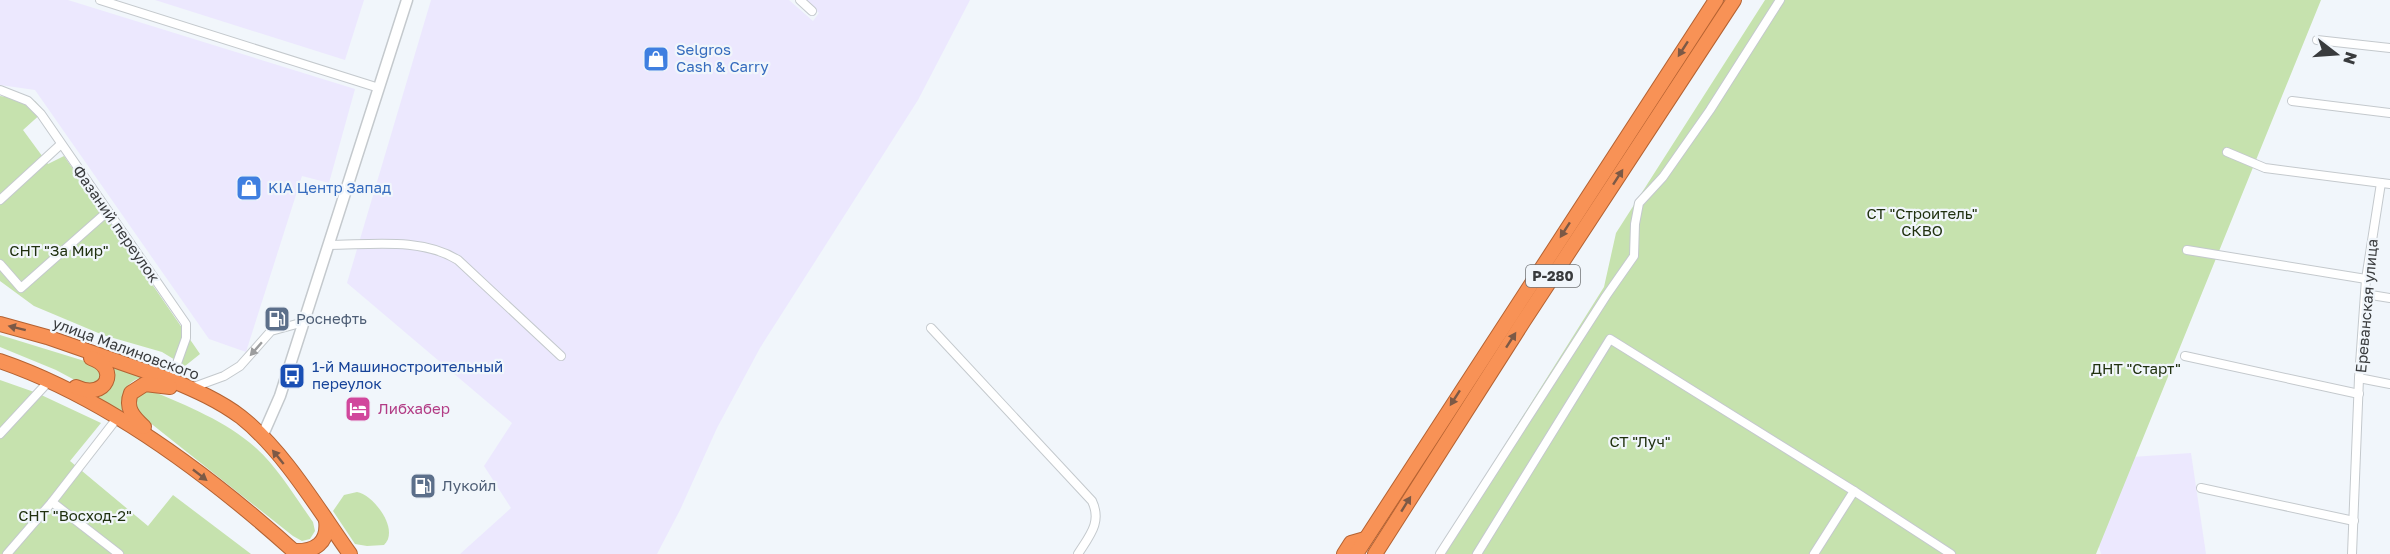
<svg xmlns="http://www.w3.org/2000/svg" width="2390" height="554" viewBox="0 0 2390 554" font-family="'Golos Text',sans-serif">
	<style>
		.industrial { fill: #ece8fe }
		.green { fill: #c6e2ae }
		.lines { fill: none; stroke-linecap: round; stroke-linejoin: round }
		.minor-casing { stroke: #c4c9cd; stroke-width: 10 }
		.tertiary-casing { stroke: #c4c9cd; stroke-width: 13 }
		.trunk-casing { stroke: #b46232; stroke-width: 16 }
		.minor { stroke: #fff; stroke-width: 8 }
		.tertiary { stroke: #fff; stroke-width: 10 }
		.trunk { stroke: #f89256; stroke-width: 14 }
		.oneway { fill: #7c5946 }
		.oneway2 { fill: #9c9d9e }
		.labels { text-anchor: middle; stroke-width: 4.5; stroke-linejoin: round; paint-order: stroke }
		.shield { fill: #f1f6fb; stroke: #707376; stroke-width: 1.5 }
		.shield-label { font-size: 14px; font-weight: bold; fill: #393b3d }
		.shop-label { font-size: 15px; fill: #366cbe; stroke: #f1f6fb; text-anchor: start }
		.park-label { font-size: 15px; fill: #20310f; stroke: #f1f6fb }
		.street-label { font-size: 15px; fill: #393b3d; stroke: #f1f6fb }
		.service-label { font-size: 15px; fill: #4e5e75; stroke: #f1f6fb; text-anchor: start }
		.transit-label { font-size: 15px; fill: #164399; stroke: #f1f6fb; text-anchor: start }
		.hotel-label { font-size: 15px; fill: #b23c85; stroke: #f1f6fb; text-anchor: start }
	</style>
	<rect width="100%" height="100%" fill="#f1f6fb"/>
	<g class="industrial">
		<polygon points="0,0 68,0 355,89 329,183 302,176 246,352 209,339 35,90 0,85"/>
		<polygon points="155,0 364,0 345,60"/>
		<polygon points="431,0 789,0 813,21 819,13 804,0 970,0 918,100 760,348 717,428 680,510 657,554 460,554 511,508 484,466 512,423 347,283"/>
		<polygon points="2191,453 2206,554 2101,554 2095,531 2117,458"/>
	</g>
	<g class="green">
		<polygon points="1765,0 2321,0 2096,554 1436,554 1604,287 1616,233"/>
		<polygon points="0,96 35,101 44,111 23,130 48,164 64,156 200,354 185,366 162,352 103,335 34,306 0,281"/>
		<polygon points="0,335 91,363 101,371 101,379 96,385 84,385 56,370 0,347"/>
		<path d="M112,366L142,377C124,383 120,396 123,413L97,397C110,390 116,381 112,366Z"/>
		<polygon points="0,380 37,393 101,423 70,461 148,526 173,495 251,554 0,554"/>
		<path d="M150,390C187,406 226,421 256,448C279,469 295,497 313,522L315,531L310,539L302,541L293,536L139,414C133,405 133,400 139,392Z"/>
		<path d="M357,492C374,495 400,530 384,545L367,546L355,544L333,511L344,495Z"/>
	</g>
	<g class="lines">
		<g class="minor-casing">
			<g id="minor">
				<polyline points="100,0 379,88"/>
				<polyline points="800,0 812,11"/>
				<polyline points="2317,40 2390,48"/>
				<polyline points="0,90 28,101 41,114 186,324 186,338 171,380"/>
				<polyline points="2292,101 2390,113"/>
				<polyline points="2227,152 2265,168 2390,184"/>
				<polyline points="0,200 60,145"/>
				<path d="M328,245C370,245 421,237 458,260L561,356"/>
				<polyline points="2187,250 2366,279"/>
				<polyline points="0,264 21,288 107,212"/>
				<polyline points="2365,294 2390,298"/>
				<path d="M931,328L1092,501C1102,522 1090,535 1078,554"/>
				<polyline points="2185,356 2359,394"/>
				<polyline points="2359,378 2390,384"/>
				<polyline points="191,388 224,376 240,366 271,331 304,322"/>
				<polyline points="0,434 50,380"/>
				<polyline points="2201,488 2354,521"/>
				<polyline points="52,502 119,554"/>
				<polyline points="7,554 52,502 118,417"/>
				<polyline points="1440,554 1606,296 1634,256 1635,224 1639,203 1663,177 1710,110 1780,0"/>
				<polyline points="1477,554 1610,339 1854,491 1951,554"/>
				<polyline points="1814,554 1854,491"/>
				<polyline points="2352,554 2359,378 2366,279 2381,183"/>
			</g>
		</g>
		<g class="tertiary-casing">
			<polyline id="tertiary" points="262,437 280,396 407,0"/>
		</g>
		<g class="trunk-casing">
			<g id="trunk">
				<path d="M0,324L47,337L171,380C195,390 220,401 241,417C284,451 318,509 350,554"/>
				<path d="M0,361C108,398 212,477 297,554"/>
				<path d="M76,387C106,401 121,368 91,358"/>
				<path d="M144,427C133,417 125,408 131,393L145,384L170,387"/>
				<path d="M293,551C315,552 329,543 326,520"/>
				<polyline points="1344,554 1351,543 1365,539"/>
				<polyline points="1356,554 1716,0"/>
				<polyline points="1375,554 1523,322 1734,0"/>
			</g>
		</g>
		<use href="#minor" class="minor"/>
		<use href="#tertiary" class="tertiary"/>
		<use href="#trunk" class="trunk"/>
	</g>
	<defs><path id="oneway-solid" d="M-6-.8H1V-3.2L6.5 0L1 3.2V.8H-6Z" transform="scale(1.5)"/></defs>
	<g class="oneway">
		<use href="#oneway-solid" transform="translate(1683 49) rotate(123)"/>
		<use href="#oneway-solid" transform="translate(1618 177) rotate(-57)"/>
		<use href="#oneway-solid" transform="translate(1565 230) rotate(123)"/>
		<use href="#oneway-solid" transform="translate(17 328) rotate(-166)"/>
		<use href="#oneway-solid" transform="translate(1511 340) rotate(-57)"/>
		<use href="#oneway-solid" transform="translate(1455 398) rotate(123)"/>
		<use href="#oneway-solid" transform="translate(278 457) rotate(-129)"/>
		<use href="#oneway-solid" transform="translate(200 475) rotate(38)"/>
		<use href="#oneway-solid" transform="translate(1406 504) rotate(-58)"/>
	</g>
	<use class="oneway2" href="#oneway-solid" transform="translate(256 349) rotate(131)"/>
	<defs>
		<g id="shop-square" transform="scale(1.35)"><rect x="-9" y="-9" width="18" height="18" rx="4" fill="#3f7fe0" stroke="#f1f6fb"/><path d="M-5-2.5h2.3a2.7 3.5 0 0 1 5.4 0H5L5.5 6h-11ZM-1.5-2.5h3a1.5 2.3 0 0 0-3 0Z" fill="#fff"/></g>
		<g id="fuel-square" transform="scale(1.35)"><rect x="-9" y="-9" width="18" height="18" rx="4" fill="#5c6f8a" stroke="#f1f6fb"/><path d="M-5.5-6h7V0h2V4h1.3V-2.5L3-4.5l.8-.8L6-3V5H2.5V1h-1V6h-7ZM-4.2-4.7v3.2H.2V-4.7Z" fill="#fff"/></g>
		<g id="bus-square" transform="scale(1.35)"><rect x="-9" y="-9" width="18" height="18" rx="4" fill="#1a4fb4" stroke="#f1f6fb"/><path d="M-5-6H5V4H4V6H2V4H-2V6H-4V4H-5ZM-3.5-4V0h7V-4ZM-3.5 1.2v1.5H-2V1.2ZM2 1.2v1.5H3.5V1.2Z" fill="#fff"/></g>
		<g id="hotel-square" transform="scale(1.35)"><rect x="-9" y="-9" width="18" height="18" rx="4" fill="#d1479c" stroke="#f1f6fb"/><path d="M-6-4.5h1.5V1H6V5H4.5V3h-9V5H-6ZM-4 0a1.8 1.8 0 1 1 3.6 0ZM.5 0V-2.5h3Q6-2.5 6 0Z" fill="#fff"/></g>
	</defs>
	<g fill-rule="evenodd">
		<use href="#shop-square" x="656" y="59"/>
		<use href="#shop-square" x="249" y="188"/>
		<use href="#fuel-square" x="277" y="319"/>
		<use href="#bus-square" x="292" y="376"/>
		<use href="#hotel-square" x="358" y="409"/>
		<use href="#fuel-square" x="423" y="486"/>
	</g>
	<g class="labels">
		<rect class="shield" x="1526" y="265" width="54" height="22" rx="4.5"/>
		<g class="shield-label">
			<text x="1553" y="281">Р-280</text>
		</g>
		<g class="shop-label">
			<text x="676" y="55">Selgros<tspan x="676" dy="17">Cash &amp; Carry</tspan></text>
			<text x="268" y="193">KIA Центр Запад</text>
		</g>
		<g class="park-label">
			<text x="1922" y="219">СТ "Строитель"<tspan x="1922" dy="17">СКВО</tspan></text>
			<text x="59" y="256">СНТ "За Мир"</text>
			<text x="2136" y="374">ДНТ "Старт"</text>
			<text x="1640" y="447">СТ "Луч"</text>
			<text x="75" y="521">СНТ "Восход-2"</text>
		</g>
		<g class="street-label">
			<text transform="translate(116 224) rotate(55)" y="5">Фазаний переулок</text>
			<text transform="translate(2367 306) rotate(-85)" y="5">Ереванская улица</text>
			<text transform="translate(126 349) rotate(20)" y="5">улица Малиновского</text>
		</g>
		<g class="service-label">
			<text x="296" y="324">Роснефть</text>
			<text x="442" y="491">Лукойл</text>
		</g>
		<g class="transit-label">
			<text x="312" y="372">1-й Машиностроительный<tspan x="312" dy="17">переулок</tspan></text>
		</g>
		<g class="hotel-label">
			<text x="378" y="414">Либхабер</text>
		</g>
	</g>
	<g transform="translate(2336 54) rotate(107)" stroke="#f1f6fb" stroke-width="4.5" paint-order="stroke">
	<path d="M0-4.5L10 22L0 15L-10 22Z" fill="#393b3d"/>
	<text y="-9" font-size="16" font-weight="bold" text-anchor="middle" fill="#393b3d">N</text>
	</g>
</svg>
